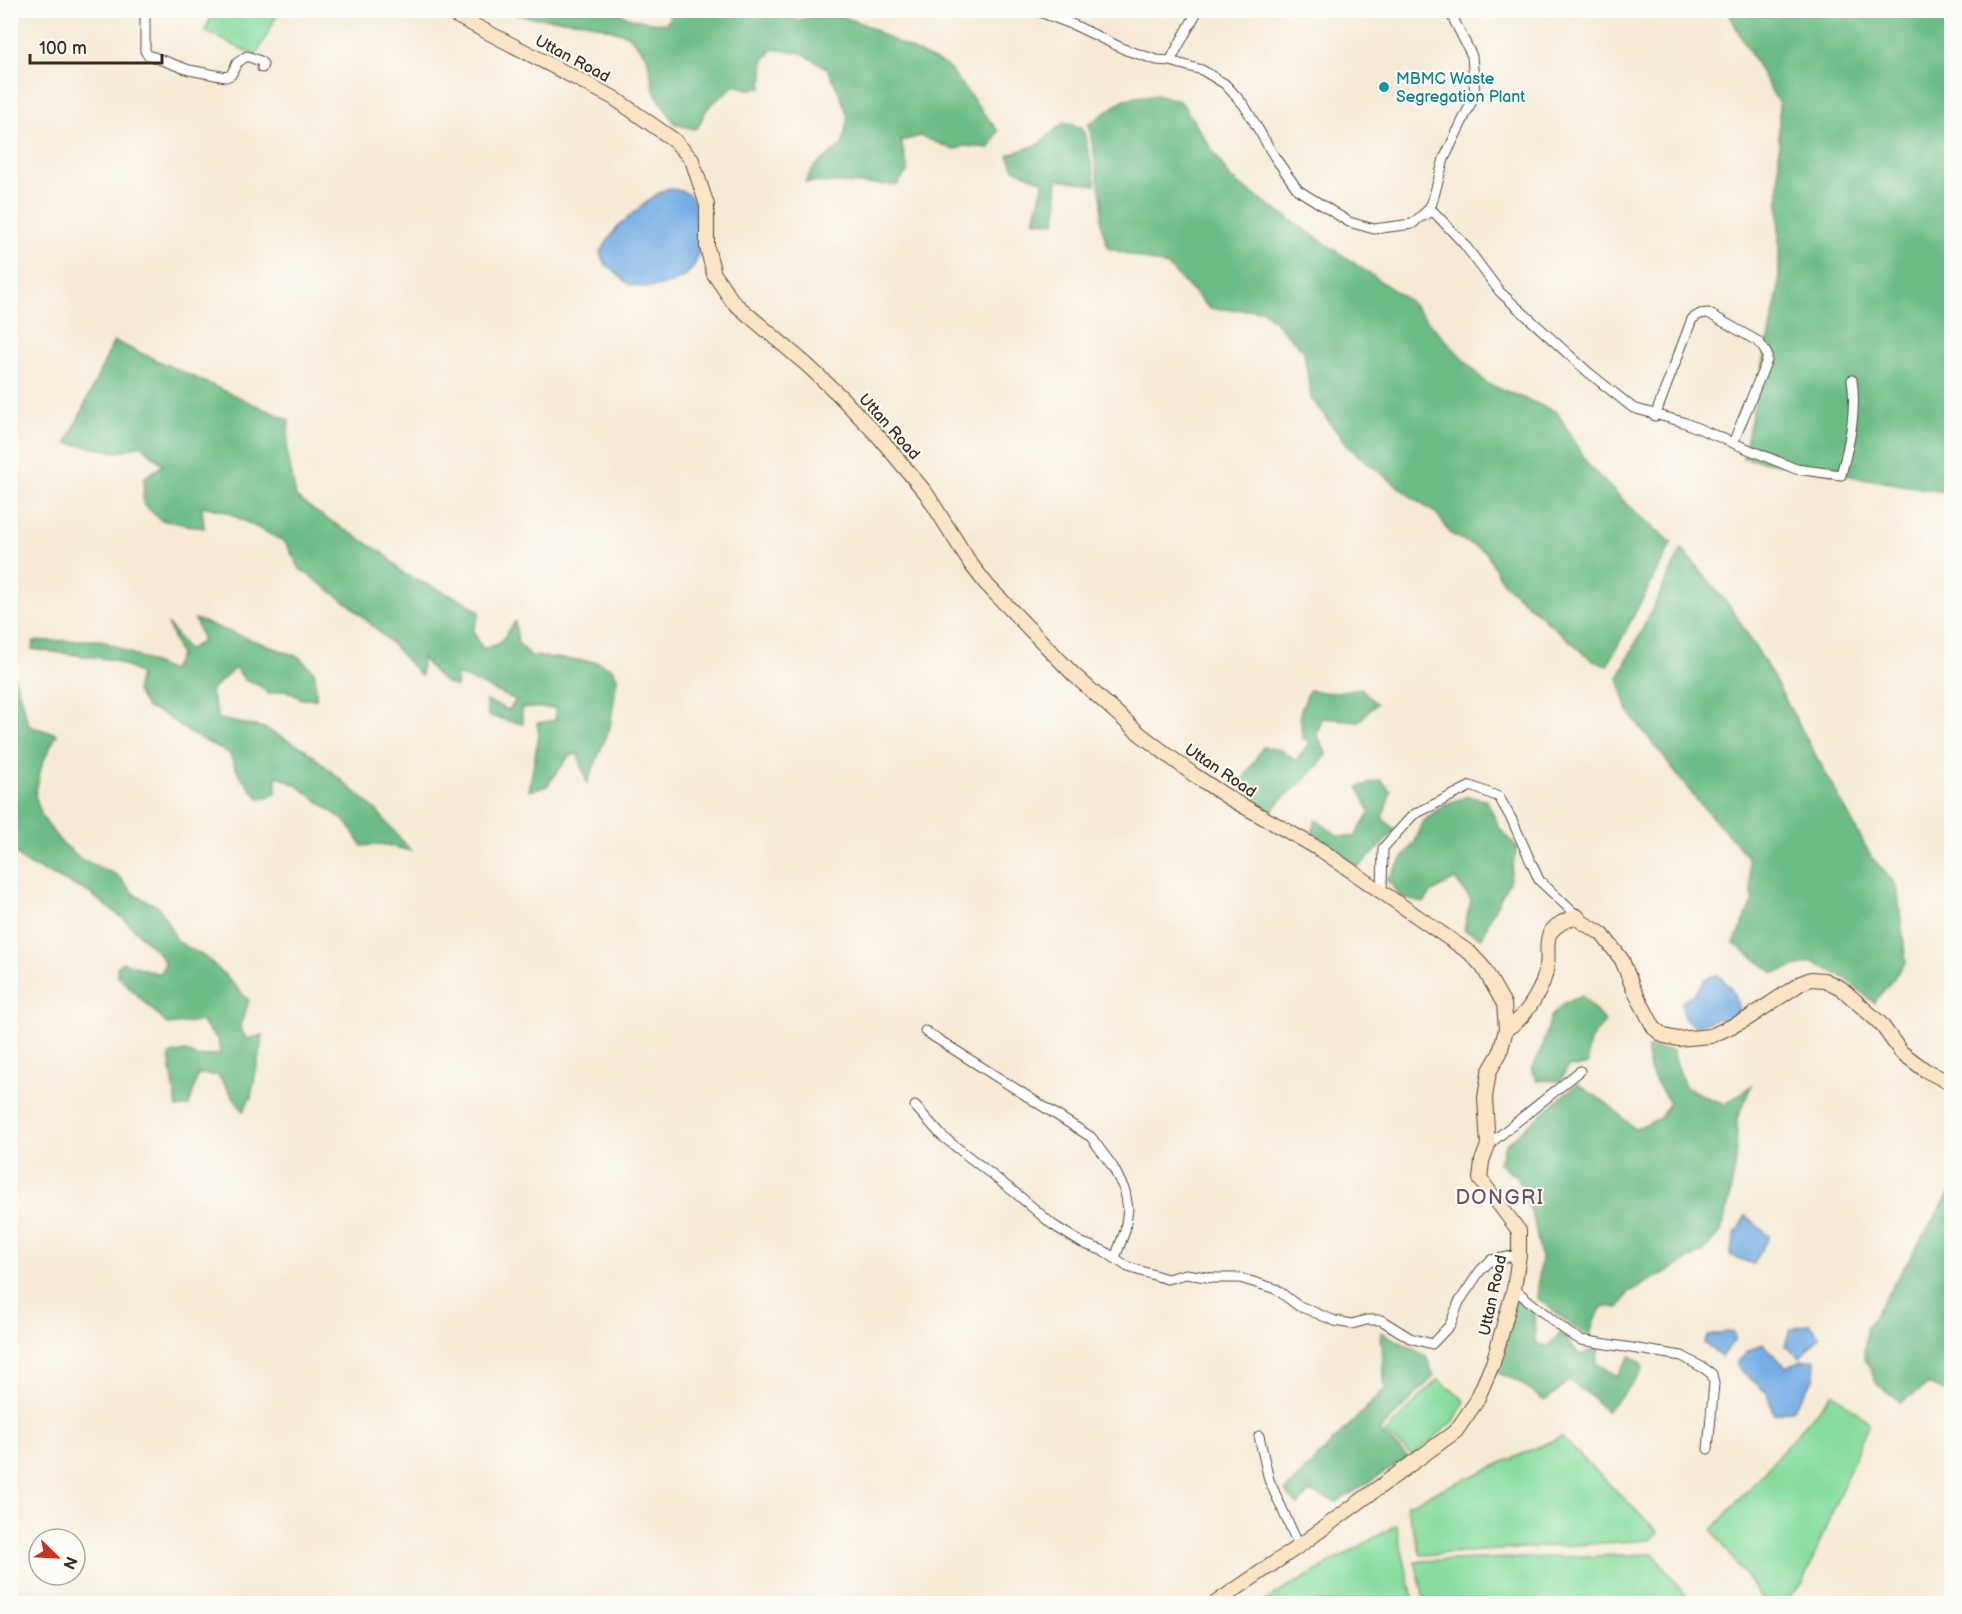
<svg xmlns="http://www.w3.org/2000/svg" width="1962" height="1614" viewBox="0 0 1962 1614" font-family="'Balsamiq Sans',sans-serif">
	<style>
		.green { fill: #86dc9f; stroke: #60835e; stroke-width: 1.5 }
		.forest { fill: #6cbc86; stroke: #547352; stroke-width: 1.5 }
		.water { fill: #74ade4; stroke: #586c81; stroke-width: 1.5 }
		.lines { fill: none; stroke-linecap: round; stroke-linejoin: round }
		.street-casing { stroke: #57473a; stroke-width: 11 }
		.secondary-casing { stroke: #57473a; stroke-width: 16 }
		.street { stroke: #fff; stroke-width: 9 }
		.secondary { stroke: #fce5c4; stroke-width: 14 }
		.culture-dot { fill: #0f9aa8; stroke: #fdfcf7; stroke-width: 2 }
		.labels { text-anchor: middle; stroke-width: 4.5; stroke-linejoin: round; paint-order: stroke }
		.street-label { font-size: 16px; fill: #3b2a1e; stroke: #fdfcf7 }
		.culture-label { font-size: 16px; fill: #0d838f; stroke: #fdfcf7; text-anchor: start }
		.quarter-label { font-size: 20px; letter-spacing: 1.5px; fill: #6e505c; stroke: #fdfcf7 }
	</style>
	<rect width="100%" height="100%" fill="#fdfcf7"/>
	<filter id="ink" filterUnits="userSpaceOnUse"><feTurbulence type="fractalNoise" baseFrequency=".0167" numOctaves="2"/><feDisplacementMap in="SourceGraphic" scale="12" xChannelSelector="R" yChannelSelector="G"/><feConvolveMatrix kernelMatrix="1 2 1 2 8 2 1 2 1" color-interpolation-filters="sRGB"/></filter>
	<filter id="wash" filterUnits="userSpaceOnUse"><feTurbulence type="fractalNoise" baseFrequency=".008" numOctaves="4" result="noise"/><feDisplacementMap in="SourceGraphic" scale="24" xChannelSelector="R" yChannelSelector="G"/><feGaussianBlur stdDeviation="1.35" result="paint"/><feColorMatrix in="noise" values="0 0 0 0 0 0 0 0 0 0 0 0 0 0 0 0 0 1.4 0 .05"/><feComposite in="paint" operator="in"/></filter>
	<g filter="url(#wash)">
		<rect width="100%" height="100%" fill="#f6ead6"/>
		<g class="green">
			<polygon points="214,11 279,11 256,56 205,31"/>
			<polygon points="1438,1379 1465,1401 1454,1421 1412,1456 1385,1433"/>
			<polygon points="1833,1393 1869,1422 1803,1583 1781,1603 1765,1603 1712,1530"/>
			<polygon points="1561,1437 1658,1532 1650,1540 1421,1555 1406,1505"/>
			<polygon points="1396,1525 1414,1603 1261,1603"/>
			<polygon points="1654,1554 1691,1603 1425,1603 1415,1561"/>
		</g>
		<g class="forest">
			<path d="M508,11H613L633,19L666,24L673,11H775L798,20L815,16L837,15L866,25L888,38L947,66L998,131L990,148L964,146L954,150L921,136L901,141L908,170L897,185L805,182L814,167L842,145L848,117L841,96L827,68L802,53L773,49L764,60L762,88L749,89L734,85C726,94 715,100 707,109C701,115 703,125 694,129L675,124L654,91L647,56L628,35L586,22L526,17Z"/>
			<polygon points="1728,11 1951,11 1951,493 1743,458 1779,288 1779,104 1740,35"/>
			<polygon points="1157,94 1181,102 1231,179 1408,300 1486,383 1557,412 1588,465 1631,508 1672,543 1607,666 1592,660 1503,583 1486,552 1451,534 1437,514 1414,499 1349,448 1311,398 1304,351 1263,310 1210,309 1168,266 1108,248 1101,224 1102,202 1089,124 1125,99"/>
			<polygon points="1064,122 1083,128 1096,185 1057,179 1058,207 1055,222 1034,221 1044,182 1014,169 1008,155 1039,144"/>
			<polygon points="114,341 289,420 287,452 296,497 319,514 385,554 404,574 464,601 480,612 473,631 483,649 499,644 515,622 518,643 531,656 597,662 613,669 617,678 610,727 587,783 578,754 569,756 547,786 529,791 539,734 537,723 556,720 555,708 521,708 523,724 488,716 486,701 509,710 516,700 457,674 456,687 442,681 422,658 421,676 387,639 350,605 300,569 285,542 225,511 202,506 204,528 161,520 143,504 144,478 163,465 141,445 117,452 67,443"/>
			<polygon points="1682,549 1731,608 1764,661 1872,858 1897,886 1906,962 1874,1003 1845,978 1813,962 1774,973 1734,943 1753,901 1748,857 1695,798 1628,711 1618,678"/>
			<polygon points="195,619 299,657 315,673 316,699 302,699 285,690 268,694 260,686 245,680 235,668 210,691 219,719 264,728 305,749 376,810 411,851 381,844 362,846 347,823 298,786 276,775 276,794 260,799 241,778 229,753 191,734 165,715 147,708 136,691 140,674 115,660 32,649 34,641 101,640 171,671 180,656 168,624 188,650 203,641"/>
			<polygon points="11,676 14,676 29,726 57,734 42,764 35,795 42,817 59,840 81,859 117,875 135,895 159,907 178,942 207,958 229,979 249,1001 240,1026 246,1039 263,1035 251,1097 243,1111 218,1075 198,1074 189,1106 177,1108 169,1055 185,1051 197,1057 220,1054 218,1040 200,1021 168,1025 118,976 117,967 123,962 159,974 165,964 160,955 125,920 88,892 24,862 11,848"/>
			<polygon points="1361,688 1376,704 1359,721 1322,718 1317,734 1327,755 1304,781 1282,799 1269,814 1239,786 1263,747 1281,750 1296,761 1309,743 1302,737 1300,713 1309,690 1331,693"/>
			<polygon points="1381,780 1391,791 1382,818 1395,830 1374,853 1358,867 1312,834 1316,820 1339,836 1355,837 1370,812 1358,787"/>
			<polygon points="1468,796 1487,801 1500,829 1517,847 1509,882 1491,916 1482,938 1464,930 1471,900 1455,879 1432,892 1424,903 1402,898 1387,880 1415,842 1423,822 1443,805"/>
			<path d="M1582,996L1605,1022C1591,1037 1586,1044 1588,1064L1576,1067L1568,1066L1561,1080C1553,1082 1545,1079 1537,1081L1532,1068L1543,1045L1551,1017L1563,1004Z"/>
			<path d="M1647,1048L1672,1050L1685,1087L1711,1099L1726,1104L1751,1086L1737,1119L1736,1160L1729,1201L1721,1232L1702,1253L1629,1292L1619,1308L1603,1306L1594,1320L1590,1336L1578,1330L1537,1298L1541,1258L1534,1220L1517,1177L1499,1163L1505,1145L1577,1084L1608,1104L1635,1129L1660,1118L1670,1102C1657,1085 1646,1070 1647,1048Z"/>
			<polygon points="1951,1191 1951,1395 1929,1384 1901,1402 1877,1384 1864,1356 1866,1329"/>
			<polygon points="1515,1294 1534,1312 1535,1343 1548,1347 1560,1333 1580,1355 1599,1348 1596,1363 1617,1376 1631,1355 1640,1362 1643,1369 1625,1392 1606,1411 1591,1396 1569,1381 1545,1401 1517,1381 1494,1371"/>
			<polygon points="1381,1332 1426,1356 1434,1376 1379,1431 1408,1458 1337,1502 1309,1492 1298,1505 1285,1491 1385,1389"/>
		</g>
		<g class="water">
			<path d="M666,189C673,189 682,190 688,194C702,204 703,256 692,269C679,284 651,291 632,285C625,283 620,276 614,271C607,265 603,262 600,253L617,227L651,198Z"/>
			<path d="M1717,975C1730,983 1740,1001 1739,1016L1729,1022L1718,1019L1694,1026L1684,1018L1682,1002L1696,992L1706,978Z"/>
			<polygon points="1746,1216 1769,1236 1753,1264 1730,1255 1736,1232"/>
			<polygon points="1810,1323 1819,1337 1800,1357 1785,1346 1790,1330"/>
			<polygon points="1727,1332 1734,1333 1735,1339 1721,1357 1704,1343 1708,1335"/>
			<polygon points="1763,1344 1786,1367 1802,1360 1815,1360 1814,1379 1793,1409 1774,1414 1767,1393 1739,1369 1738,1362 1747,1352"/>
		</g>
	</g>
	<g filter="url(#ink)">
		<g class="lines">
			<g class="street-casing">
				<g id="street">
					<polyline points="142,10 145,13 145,51 148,55 189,70 226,77 231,75 237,63 247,56 260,61 263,64 262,68"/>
					<polyline points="1035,10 1074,25 1126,50 1157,60 1170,61 1202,70 1225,84 1244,105 1274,156 1298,190 1349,222 1374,229 1412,224 1427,211 1432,203 1444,159 1475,95 1472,56 1449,10"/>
					<polyline points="1170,61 1198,10"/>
					<path d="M1424,216L1433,211L1464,244L1500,292L1588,372L1633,408L1683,422L1796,469L1841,475C1849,445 1857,411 1852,380"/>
					<polyline points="1655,416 1692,319 1700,314 1708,313 1759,342 1767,354 1767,360 1733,443"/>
					<polyline points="1382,892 1383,848 1413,815 1471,786 1499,797 1512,820 1539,880 1577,916"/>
					<polyline points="925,1031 1091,1137 1113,1167 1125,1191 1128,1209 1125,1231 1115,1258"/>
					<polyline points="915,1106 942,1136 1018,1195 1053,1225 1082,1243 1104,1251 1128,1267 1167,1279 1186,1274 1213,1278 1240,1278 1276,1289 1297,1305 1335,1321 1352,1324 1366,1320 1381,1320 1410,1338 1432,1344 1450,1325 1459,1302 1480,1271 1491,1260 1519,1255"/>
					<polyline points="1488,1145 1580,1071"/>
					<polyline points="1514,1289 1570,1334 1581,1340 1682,1356 1705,1369 1712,1374 1714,1383 1708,1449"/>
					<polyline points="1259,1436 1269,1480 1299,1546"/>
				</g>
			</g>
			<g class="secondary-casing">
				<g id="secondary">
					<polyline points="445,10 614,98 674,140 692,160 707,205 707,247 714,274 733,302 807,365 839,395 880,438 926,493 970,563 987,585 1073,674 1140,734 1194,775 1229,798 1321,850 1470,953 1483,967 1504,1004 1506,1029 1500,1053 1489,1072 1485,1098 1488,1145 1482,1161 1480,1179 1519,1231 1519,1255 1514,1289 1493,1363 1476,1402 1456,1431 1299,1546 1214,1604"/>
					<path d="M1506,1029C1525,1019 1545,987 1547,965C1549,955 1545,943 1550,933C1557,923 1567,920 1577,916L1582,922L1602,934L1622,960L1633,988L1654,1028L1664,1036L1678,1039L1711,1036L1747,1019L1801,983L1811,979L1824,980L1841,988L1881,1024L1901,1052L1925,1070L1952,1084"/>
				</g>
			</g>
			<use href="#street" class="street"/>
			<use href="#secondary" class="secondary"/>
		</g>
	</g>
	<circle class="culture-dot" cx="1384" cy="87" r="6"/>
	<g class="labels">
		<g class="street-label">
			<text transform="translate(573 58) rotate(28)" y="6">Uttan Road</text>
			<text transform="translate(890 426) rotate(48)" y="6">Uttan Road</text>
			<text transform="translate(1221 770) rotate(34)" y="6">Uttan Road</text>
			<text transform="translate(1492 1295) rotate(-78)" y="6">Uttan Road</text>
		</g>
		<g class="culture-label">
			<text x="1396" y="84">MBMC Waste<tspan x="1396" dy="18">Segregation Plant</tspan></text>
		</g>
		<g class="quarter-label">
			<text x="1500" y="1204">DONGRI</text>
		</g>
	</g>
	<rect width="1962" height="1614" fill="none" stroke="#fdfcf7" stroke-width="36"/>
	<g transform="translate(57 1557) rotate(114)"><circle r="28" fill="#fdfcf7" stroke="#afa8a0" stroke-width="1.5"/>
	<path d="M0-4.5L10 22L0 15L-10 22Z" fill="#c8321e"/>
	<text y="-9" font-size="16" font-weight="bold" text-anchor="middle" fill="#3b2a1e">N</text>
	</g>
	<path d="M30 54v9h132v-9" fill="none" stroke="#3b2a1e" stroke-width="3"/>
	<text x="39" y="54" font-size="18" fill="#3b2a1e" stroke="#fdfcf7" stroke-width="4.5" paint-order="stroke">100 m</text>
</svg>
